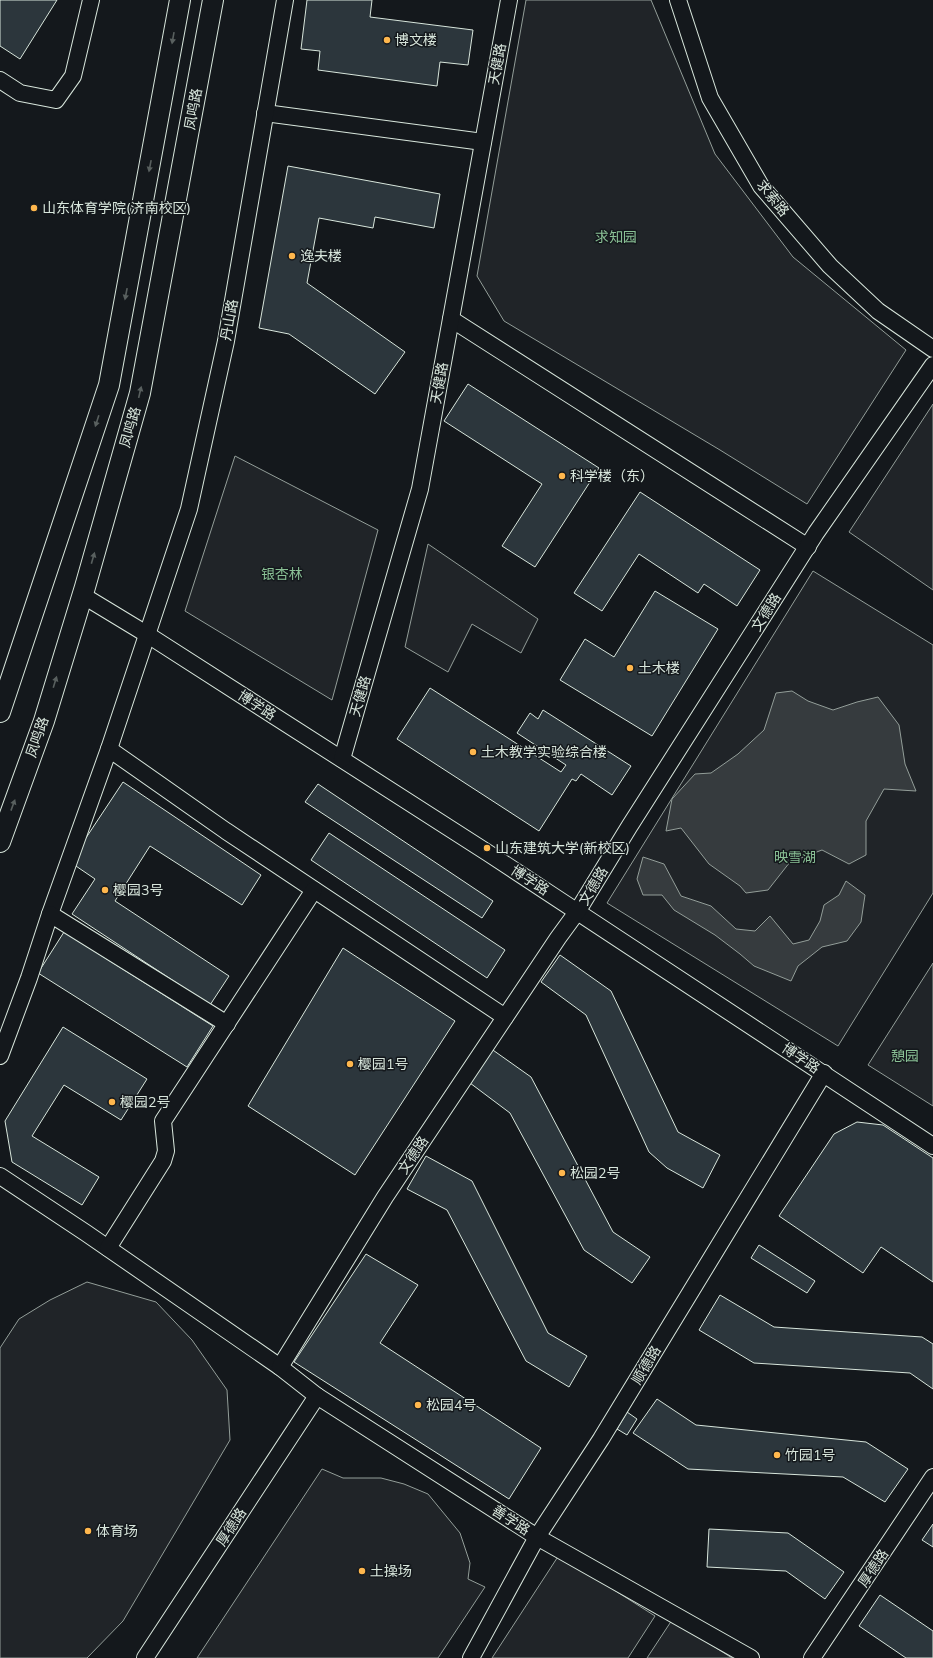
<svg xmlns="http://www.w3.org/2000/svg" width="933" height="1658" viewBox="0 0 933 1658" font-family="Mulish,'Noto Sans SC',sans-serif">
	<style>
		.green { fill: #202428; stroke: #939e99 }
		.water { fill: #363b3e; stroke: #939e99 }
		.building { fill: #2c363c; stroke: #d8e6dc }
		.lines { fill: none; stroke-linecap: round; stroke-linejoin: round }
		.minor-casing { stroke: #d8e6dc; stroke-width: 18 }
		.major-casing { stroke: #d8e6dc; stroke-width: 22 }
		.minor { stroke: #14181c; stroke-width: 16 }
		.major { stroke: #14181c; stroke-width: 20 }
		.oneway { fill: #59605f }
		.poi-dot { fill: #ffb74d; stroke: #14181c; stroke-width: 1.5 }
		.labels { text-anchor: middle; stroke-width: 3; stroke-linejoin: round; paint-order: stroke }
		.poi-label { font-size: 14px; fill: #d8e6dc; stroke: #14181c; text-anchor: start }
		.street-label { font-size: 14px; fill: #d8e6dc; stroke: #14181c }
		.park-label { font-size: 14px; fill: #8ac095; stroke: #14181c }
	</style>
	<rect width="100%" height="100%" fill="#14181c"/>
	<g class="green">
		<polygon points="526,0 651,0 715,154 793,257 906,350 807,504 720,450 504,321 477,276"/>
		<polygon points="933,404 933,590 849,532"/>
		<polygon points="235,456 378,530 332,700 185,611"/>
		<polygon points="428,544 538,619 521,653 472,624 448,672 405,647"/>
		<polygon points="813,571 933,645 933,893 838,1046 607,903"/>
		<polygon points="933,963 933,1106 868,1065"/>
		<polygon points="87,1282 156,1302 192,1340 227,1390 230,1440 123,1621 87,1658 0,1658 0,1348 19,1319 50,1300"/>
		<polygon points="322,1469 343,1478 381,1478 404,1484 428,1494 460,1533 470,1563 468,1579 485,1587 438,1658 197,1658"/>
		<polygon points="559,1555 655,1616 628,1658 492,1658"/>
		<polygon points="672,1620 732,1658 647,1658"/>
	</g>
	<g class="water">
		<polygon points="792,691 808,701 833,710 857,702 878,697 899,725 905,764 916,791 884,789 866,821 866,855 849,864 822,850 790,862 768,890 746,893 740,886 709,864 681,828 666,831 672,799 695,774 711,773 738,754 764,730 776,693"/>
		<polygon points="643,857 664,864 681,896 711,906 736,929 755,931 770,916 793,944 809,940 820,921 824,905 839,895 846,881 865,895 861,922 847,941 822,947 798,966 791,981 754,966 740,954 715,935 674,910 662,895 643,895 637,879"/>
	</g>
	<g class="building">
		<polygon points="0,0 57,0 20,59 0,46"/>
		<polygon points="307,0 372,0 370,17 473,30 468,65 440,62 437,86 318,70 320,51 301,49"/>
		<polygon points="288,166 440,194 434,228 375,217 373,228 319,218 307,283 405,352 375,394 289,334 259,328"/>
		<polygon points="468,384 599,468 535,567 502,546 542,484 444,421"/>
		<polygon points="640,492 760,570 737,606 704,584 698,593 639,554 602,611 574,593"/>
		<polygon points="655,591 718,629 652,736 560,680 585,639 614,657"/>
		<polygon points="430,688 561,772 566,765 517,733 530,713 538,719 543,710 631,766 612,795 581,774 576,781 572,779 539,831 397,739"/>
		<polygon points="123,782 261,875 242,905 150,846 115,901 229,976 210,1005 72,914 95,879 70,862"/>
		<polygon points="318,784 493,901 482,918 305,802"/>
		<polygon points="329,833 505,950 487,978 311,860"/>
		<polygon points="64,932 213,1026 187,1067 38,973"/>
		<polygon points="343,948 455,1021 355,1175 248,1106"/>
		<polygon points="560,955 611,991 678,1132 720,1155 703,1188 667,1168 649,1152 586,1015 541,982"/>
		<polygon points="63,1027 147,1079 121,1120 64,1085 32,1136 99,1177 82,1205 12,1162 5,1121"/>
		<polygon points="490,1048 531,1077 613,1232 650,1257 632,1283 584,1250 510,1113 466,1080"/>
		<polygon points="857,1122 883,1125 933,1158 933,1282 881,1247 863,1273 779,1216 834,1134"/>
		<polygon points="426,1156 472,1181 548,1333 587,1356 569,1387 526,1361 447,1210 407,1189"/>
		<polygon points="759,1245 815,1281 807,1293 751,1258"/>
		<polygon points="366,1254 418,1285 380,1343 541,1448 509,1499 294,1362"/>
		<polygon points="720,1295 774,1327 922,1337 933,1344 933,1389 910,1373 754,1363 699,1330"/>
		<polygon points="657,1399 696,1425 866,1442 908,1469 885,1502 843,1477 688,1469 633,1433"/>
		<polygon points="627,1412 637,1419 627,1435 617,1429"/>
		<polygon points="933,1524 933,1547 922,1540"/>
		<polygon points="709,1529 788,1533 844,1572 825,1599 786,1571 707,1567"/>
		<polygon points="880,1595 933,1631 933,1658 906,1658 859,1626"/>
	</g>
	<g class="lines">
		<g class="minor-casing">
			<g id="minor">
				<polyline points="678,0 710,98 761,186 830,266 878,311 933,349"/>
				<polyline points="0,80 20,93 56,100 73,76 91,0"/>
				<polyline points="265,113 483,142"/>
				<polyline points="451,319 808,547"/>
				<polyline points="82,595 148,635 488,853 933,1146"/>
				<polyline points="109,749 189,509 226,341 285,0"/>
				<polyline points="342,759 420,489 509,0"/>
				<polyline points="50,914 109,749 226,831 505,1017"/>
				<polyline points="0,1056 29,978 50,914 227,1024"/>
				<polyline points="0,1176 86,1233 280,1367 317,1396 537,1537 751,1658"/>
				<polyline points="108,1248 163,1161 166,1151 163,1121 314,890"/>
				<polyline points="280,1367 385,1197 558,938 577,912 629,827 816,533 933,365"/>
				<polyline points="145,1658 317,1396"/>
				<polyline points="471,1658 537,1537 601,1439 824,1073"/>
				<polyline points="812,1658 933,1477"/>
			</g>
		</g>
		<g class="major-casing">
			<g id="major">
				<polyline points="0,712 109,385 180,0"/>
				<polyline points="0,842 44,721 85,587 140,393 213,0"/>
			</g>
		</g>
		<use href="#minor" class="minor"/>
		<use href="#major" class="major"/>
	</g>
	<defs><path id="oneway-solid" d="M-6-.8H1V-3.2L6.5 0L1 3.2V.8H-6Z"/></defs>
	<g class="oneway">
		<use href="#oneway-solid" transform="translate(173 38) rotate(100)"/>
		<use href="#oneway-solid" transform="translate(150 166) rotate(101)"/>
		<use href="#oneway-solid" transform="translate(126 294) rotate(101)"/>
		<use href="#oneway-solid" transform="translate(140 392) rotate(-77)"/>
		<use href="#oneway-solid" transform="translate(97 421) rotate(108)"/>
		<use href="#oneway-solid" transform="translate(93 558) rotate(-74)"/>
		<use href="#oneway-solid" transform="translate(55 682) rotate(-73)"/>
		<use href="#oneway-solid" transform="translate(13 805) rotate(-70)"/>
	</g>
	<g class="poi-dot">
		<circle cx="387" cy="40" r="4"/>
		<circle cx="34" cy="208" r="4"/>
		<circle cx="292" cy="256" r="4"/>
		<circle cx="562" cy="476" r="4"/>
		<circle cx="630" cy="668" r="4"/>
		<circle cx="473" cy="752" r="4"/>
		<circle cx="487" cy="848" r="4"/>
		<circle cx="105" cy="890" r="4"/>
		<circle cx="350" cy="1064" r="4"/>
		<circle cx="112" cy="1102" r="4"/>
		<circle cx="562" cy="1173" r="4"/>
		<circle cx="418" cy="1405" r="4"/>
		<circle cx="777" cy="1455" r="4"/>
		<circle cx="88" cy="1531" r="4"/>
		<circle cx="362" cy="1571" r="4"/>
	</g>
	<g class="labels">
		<g class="poi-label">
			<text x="395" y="45">博文楼</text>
			<text x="42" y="213">山东体育学院(济南校区)</text>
			<text x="300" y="261">逸夫楼</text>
			<text x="570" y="481">科学楼（东）</text>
			<text x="638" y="673">土木楼</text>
			<text x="481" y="757">土木教学实验综合楼</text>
			<text x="495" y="853">山东建筑大学(新校区)</text>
			<text x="113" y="895">樱园3号</text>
			<text x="358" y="1069">樱园1号</text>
			<text x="120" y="1107">樱园2号</text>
			<text x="570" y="1178">松园2号</text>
			<text x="426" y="1410">松园4号</text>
			<text x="785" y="1460">竹园1号</text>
			<text x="96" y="1536">体育场</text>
			<text x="370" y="1576">土操场</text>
		</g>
		<g class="street-label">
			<text transform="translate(497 64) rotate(-80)" y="5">天健路</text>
			<text transform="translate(193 109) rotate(-80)" y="5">凤鸣路</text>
			<text transform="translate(773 198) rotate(51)" y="5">求索路</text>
			<text transform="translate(229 320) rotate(-80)" y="5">丹山路</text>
			<text transform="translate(439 383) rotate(-80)" y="5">天健路</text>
			<text transform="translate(130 427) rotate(-74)" y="5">凤鸣路</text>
			<text transform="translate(766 612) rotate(-58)" y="5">文德路</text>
			<text transform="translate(360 696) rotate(-74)" y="5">天健路</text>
			<text transform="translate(257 705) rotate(33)" y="5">博学路</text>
			<text transform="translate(37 737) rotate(-71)" y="5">凤鸣路</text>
			<text transform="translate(530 880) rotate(33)" y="5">博学路</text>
			<text transform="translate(593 886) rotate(-59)" y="5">文德路</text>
			<text transform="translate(801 1058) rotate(34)" y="5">博学路</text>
			<text transform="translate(413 1155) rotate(-56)" y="5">文德路</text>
			<text transform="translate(646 1365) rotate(-59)" y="5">顺德路</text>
			<text transform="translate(511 1520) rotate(33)" y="5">善学路</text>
			<text transform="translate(231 1527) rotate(-57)" y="5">厚德路</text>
			<text transform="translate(873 1568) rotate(-56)" y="5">厚德路</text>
		</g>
		<g class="park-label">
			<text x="616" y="242">求知园</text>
			<text x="282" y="579">银杏林</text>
			<text x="795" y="862">映雪湖</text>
			<text x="905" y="1061">憩园</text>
		</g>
	</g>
</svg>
